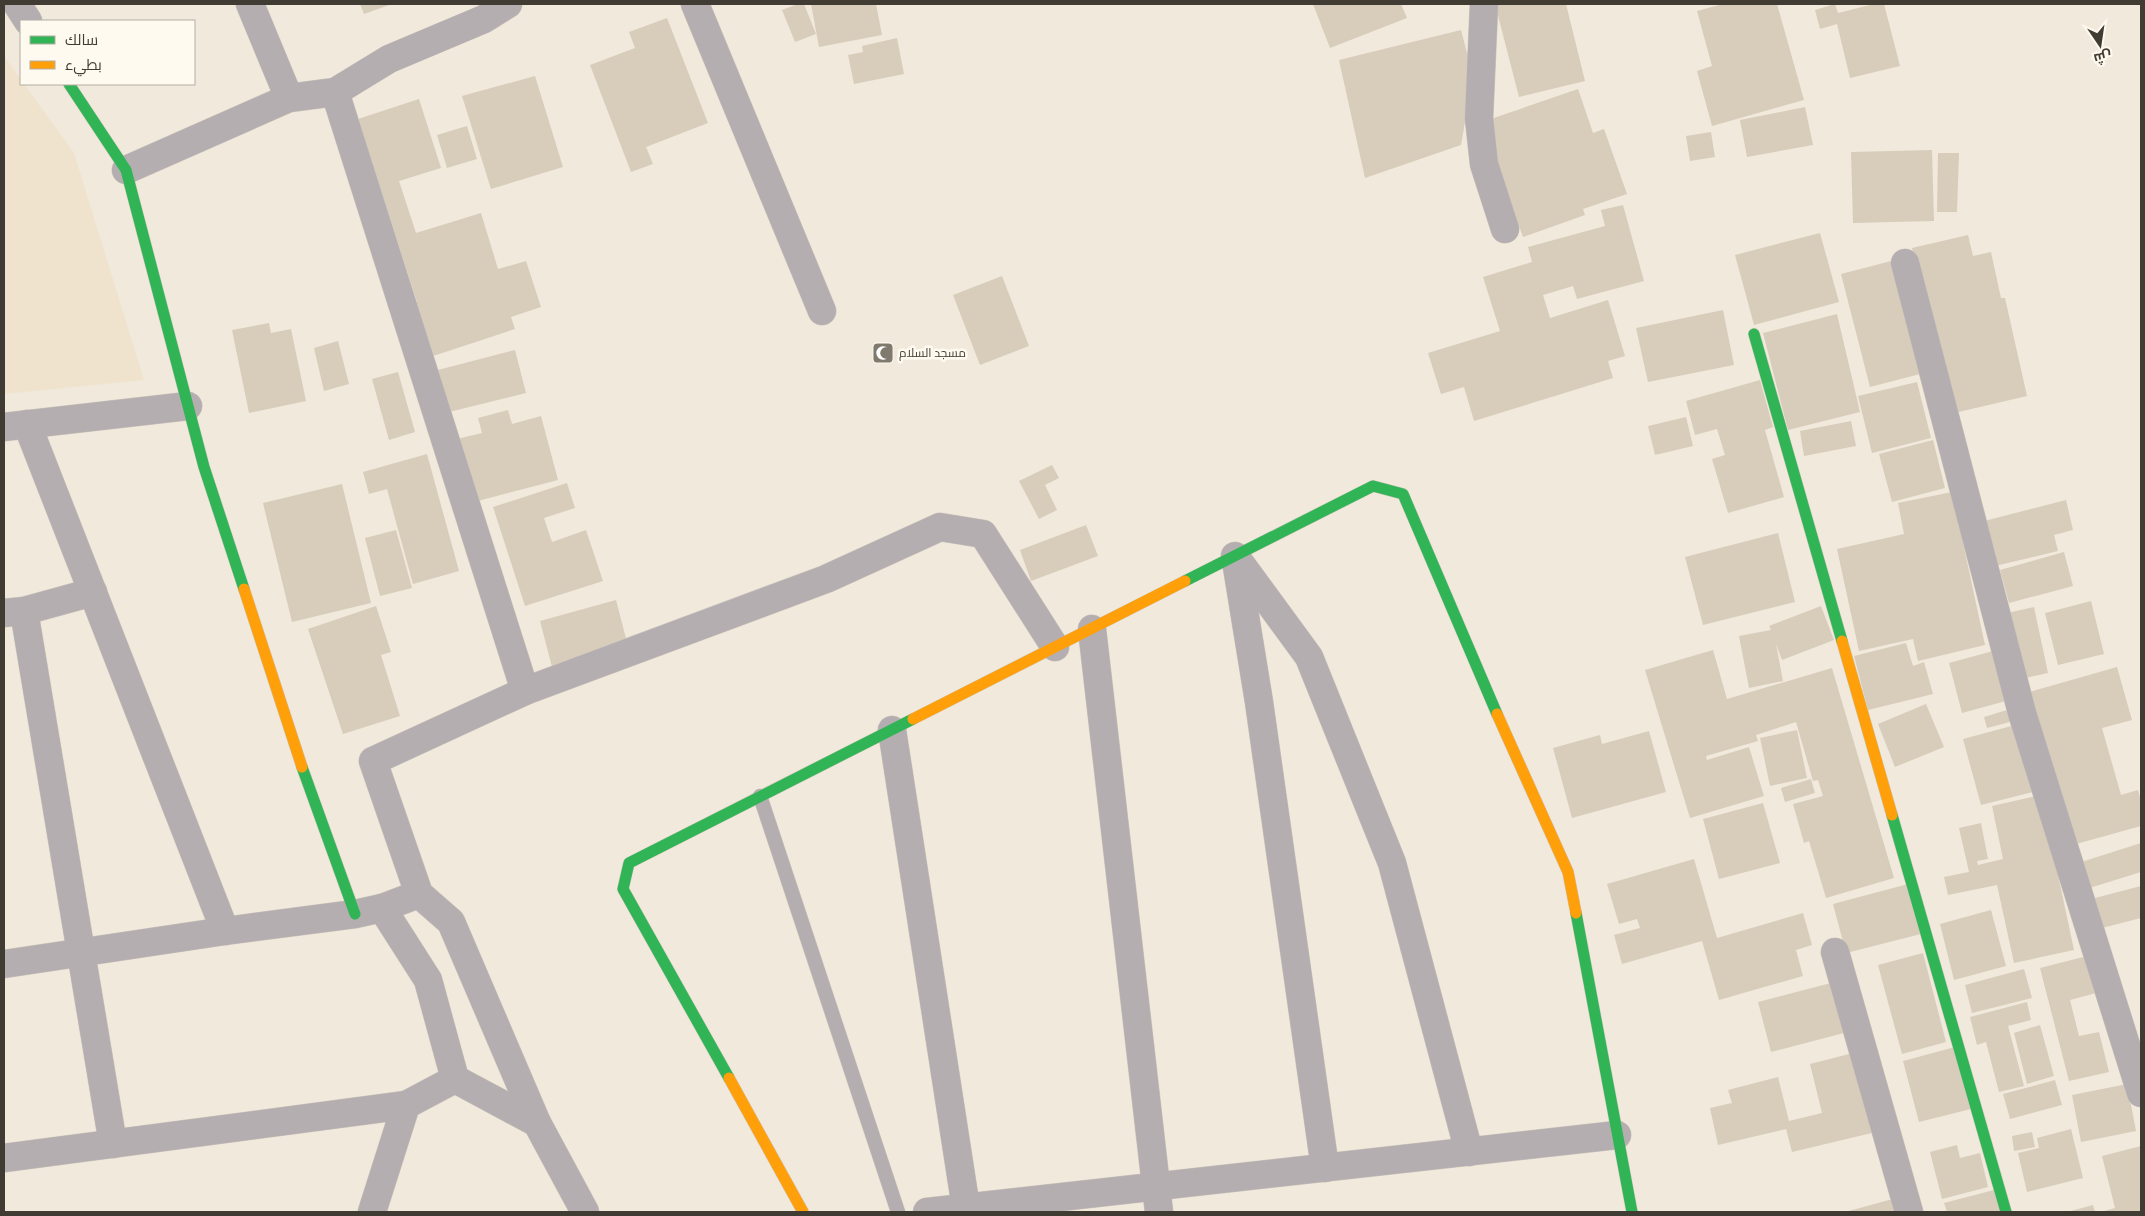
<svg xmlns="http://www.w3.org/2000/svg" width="2145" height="1216" viewBox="0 0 2145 1216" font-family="'Roboto Condensed',Cairo,sans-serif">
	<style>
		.built { fill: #f0e3cd }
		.building { fill: #d8cdbb }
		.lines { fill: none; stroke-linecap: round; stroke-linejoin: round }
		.lane-casing { stroke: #ccc6bc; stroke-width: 15 }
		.street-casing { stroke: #ccc6bc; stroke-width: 29 }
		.fast-casing { stroke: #ccc6bc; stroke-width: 12 }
		.slow-casing { stroke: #ccc6bc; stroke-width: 12 }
		.lane { stroke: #b5aeb1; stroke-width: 14 }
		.street { stroke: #b5aeb1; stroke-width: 28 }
		.fast { stroke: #30b455; stroke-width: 11 }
		.slow { stroke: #ff9f0a; stroke-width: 11 }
		.labels { text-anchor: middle; stroke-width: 5; stroke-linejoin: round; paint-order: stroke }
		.poi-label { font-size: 12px; fill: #413c33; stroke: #fffaf0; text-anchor: start }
	</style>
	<rect width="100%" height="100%" fill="#f1e9dc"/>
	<polygon class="built" points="4,56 21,80 21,84 24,84 74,153 144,380 4,394"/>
	<g class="building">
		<polygon points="360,4 392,4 364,14"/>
		<polygon points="798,4 804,4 816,34 795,42 782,10"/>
		<polygon points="811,4 876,4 882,35 819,47"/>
		<polygon points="1313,4 1401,4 1407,18 1330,48"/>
		<polygon points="1495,4 1566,4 1585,81 1519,97"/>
		<polygon points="1723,4 1777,4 1804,100 1712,126 1697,71 1712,66 1697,11"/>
		<polygon points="1835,4 1838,13 1874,4 1884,4 1900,66 1850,78 1837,24 1820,29 1815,10"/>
		<polygon points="667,18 708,123 646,147 653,164 631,172 590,65 635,48 629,32"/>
		<polygon points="1461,30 1473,76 1461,145 1365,178 1339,60"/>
		<polygon points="897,38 904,74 854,84 848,55 863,52 862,46"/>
		<polygon points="535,76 563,167 491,189 462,96"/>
		<polygon points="1578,89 1593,133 1604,129 1627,194 1583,209 1585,215 1523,237 1482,122"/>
		<polygon points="419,99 441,168 399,181 416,233 481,213 498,269 526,261 541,307 511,317 515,329 424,359 407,305 417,302 358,119"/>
		<polygon points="1805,107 1813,145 1747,157 1740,120"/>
		<polygon points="467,126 477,159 447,168 437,135"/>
		<polygon points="1711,132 1715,157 1690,161 1686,136"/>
		<polygon points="1932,150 1934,221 1853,223 1851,152"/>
		<polygon points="1938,153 1959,153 1957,212 1937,212"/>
		<polygon points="1623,205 1644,281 1577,299 1573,286 1543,295 1550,318 1608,300 1625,356 1608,361 1613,378 1474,421 1464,387 1441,394 1428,353 1500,331 1483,277 1532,262 1528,247 1605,226 1601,210"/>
		<polygon points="1820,233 1839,302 1754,325 1735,255"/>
		<polygon points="1968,235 1973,256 1991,252 2001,298 2005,298 2027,396 1950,414 1912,248"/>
		<polygon points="1895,260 1924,373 1870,387 1841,274"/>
		<polygon points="1002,276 1029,346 980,365 953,295"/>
		<polygon points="1723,310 1734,365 1648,382 1636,328"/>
		<polygon points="1837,314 1860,412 1788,430 1763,333"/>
		<polygon points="269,323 271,333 291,329 306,401 249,413 232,330"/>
		<polygon points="338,341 349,384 324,391 314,348"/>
		<polygon points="515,350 526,393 445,413 434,371"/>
		<polygon points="398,372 415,432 389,440 372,379"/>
		<polygon points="1760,380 1773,427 1765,430 1784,497 1728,513 1712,459 1725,455 1717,429 1695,435 1686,401"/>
		<polygon points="1917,382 1931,438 1872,453 1858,396"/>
		<polygon points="508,410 512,424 541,416 558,480 474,502 457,439 482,433 478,418"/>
		<polygon points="1686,417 1693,446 1655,455 1648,426"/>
		<polygon points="1851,421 1856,446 1804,456 1800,431"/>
		<polygon points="1933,440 1945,488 1892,502 1879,454"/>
		<polygon points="427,454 459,571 413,584 387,489 369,494 363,472"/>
		<polygon points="1052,465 1059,478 1045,485 1057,510 1039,519 1019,481"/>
		<polygon points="567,483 575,508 544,518 552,542 586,530 603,581 525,606 493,507"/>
		<polygon points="342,484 371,603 292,622 263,503"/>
		<polygon points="1952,492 1985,645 1918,661 1913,639 1859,651 1837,549 1904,534 1898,503"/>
		<polygon points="2066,500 2073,530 2054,535 2058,551 1995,566 1984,521"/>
		<polygon points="1086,525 1098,556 1031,581 1020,550"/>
		<polygon points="396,530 412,588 380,596 365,538"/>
		<polygon points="1778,533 1795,602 1703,625 1685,557"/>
		<polygon points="2064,552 2073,586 2009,603 2000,570"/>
		<polygon points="616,600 628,646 552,667 540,621"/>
		<polygon points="2091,601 2104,654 2058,665 2045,613"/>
		<polygon points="376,606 391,652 381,655 400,716 343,734 308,629"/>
		<polygon points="1821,606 1834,640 1782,660 1776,644 1783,681 1749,688 1739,636 1771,630 1769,626"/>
		<polygon points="2034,607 2048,673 2021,679 2007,613"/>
		<polygon points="1906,643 1913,666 1924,662 1933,694 1868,710 1854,656"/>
		<polygon points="1713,650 1727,699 1832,668 1894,878 1826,898 1809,841 1804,843 1793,804 1823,796 1818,780 1813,781 1796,722 1756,735 1758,741 1706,756 1707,760 1749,747 1764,796 1690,818 1645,670"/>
		<polygon points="1993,651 2006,701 1962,713 1949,663"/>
		<polygon points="2117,667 2132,720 2102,728 2121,795 2138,790 2141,801 2141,826 2069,846 2026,693"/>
		<polygon points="1926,704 1944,747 1895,767 1878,724"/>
		<polygon points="2007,710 2010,722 1987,728 1984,717"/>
		<polygon points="2015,725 2033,792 1981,805 1963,739"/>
		<polygon points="1797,730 1807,778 1770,786 1760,738"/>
		<polygon points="1649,731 1666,792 1572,818 1553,748 1600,735 1602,744"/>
		<polygon points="1811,779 1815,793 1785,802 1781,788"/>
		<polygon points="2041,795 2074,950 2014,963 1997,885 1948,895 1944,877 1969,872 1959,828 1981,823 1988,859 1977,861 1978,865 2003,859 1992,806"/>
		<polygon points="1763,803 1780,863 1719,879 1703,819"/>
		<polygon points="2141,843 2141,872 2083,890 2075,864"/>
		<polygon points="1694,859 1717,938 1803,913 1812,945 1796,950 1803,976 1719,1000 1702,941 1622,964 1614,935 1640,928 1637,919 1619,924 1607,884"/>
		<polygon points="1908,884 1921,934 1846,953 1833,904"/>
		<polygon points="2141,886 2141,918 2102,928 2095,898"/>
		<polygon points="1991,910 2006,966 1954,980 1940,924"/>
		<polygon points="1923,953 1946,1042 1902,1054 1878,965"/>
		<polygon points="2091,955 2100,992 2070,1000 2079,1036 2099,1032 2109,1072 2069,1081 2040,968"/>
		<polygon points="2024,969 2032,998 1972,1013 1965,985"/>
		<polygon points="1831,983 1844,1033 1771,1052 1758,1002"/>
		<polygon points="2027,1002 2031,1020 2008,1026 2024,1086 1999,1092 1986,1042 1977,1045 1970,1017"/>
		<polygon points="2040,1025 2054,1076 2027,1084 2014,1033"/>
		<polygon points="1955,1047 1971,1109 1919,1122 1903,1061"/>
		<polygon points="1857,1052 1876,1132 1792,1152 1786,1129 1718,1145 1710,1108 1732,1103 1728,1090 1778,1077 1789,1121 1822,1113 1810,1064"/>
		<polygon points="2055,1080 2062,1105 2010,1119 2003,1094"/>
		<polygon points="2127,1084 2136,1131 2081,1142 2072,1095"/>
		<polygon points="2071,1129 2083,1178 2027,1192 2018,1153 2039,1148 2037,1138"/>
		<polygon points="2032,1132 2035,1147 2014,1151 2012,1136"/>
		<polygon points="1957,1145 1960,1158 1980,1153 1988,1187 1942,1199 1930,1152"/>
		<polygon points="2141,1146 2141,1212 2101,1212 2115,1208 2102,1156"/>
		<polygon points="1994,1190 2000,1212 1947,1212 1944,1203"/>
		<polygon points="1900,1197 1904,1212 1845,1212"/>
		<polygon points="2093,1205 2095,1212 2067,1212"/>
	</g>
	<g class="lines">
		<g class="lane-casing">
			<polyline id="lane" points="760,796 898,1212"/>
		</g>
		<g class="street-casing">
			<g id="street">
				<polyline points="17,4 28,21"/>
				<polyline points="250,4 289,98"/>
				<polyline points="695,4 822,311"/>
				<polyline points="1484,4 1479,118 1484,164 1505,229"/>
				<polyline points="335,92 525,691"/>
				<polyline points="126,170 289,98 335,92 389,59 484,19 508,4"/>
				<polyline points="1905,263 2022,713 2141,1093"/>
				<polyline points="27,424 225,931"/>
				<polyline points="4,427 188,406"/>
				<polyline points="1235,556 1309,657 1392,863 1469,1152"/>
				<polyline points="1236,561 1259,702 1325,1168"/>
				<polyline points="24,611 113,1144"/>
				<polyline points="4,613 24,611 93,592"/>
				<polyline points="1092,629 1159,1212"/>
				<polyline points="892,730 966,1208"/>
				<polyline points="1835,952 1909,1212"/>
				<polyline points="4,964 225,931 355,914 382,908 419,894"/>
				<polyline points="455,1079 537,1123 585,1212"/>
				<polyline points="537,1123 451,922 419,894 373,761 525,691 826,579 940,527 983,534 1055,647"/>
				<polyline points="4,1158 406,1105"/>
				<polyline points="372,1212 406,1105 455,1079 428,980 382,908"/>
				<polyline points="927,1212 1617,1135"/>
			</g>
		</g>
		<g class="fast-casing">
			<g id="fast">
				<polyline points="69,84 126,170 204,467 244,589"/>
				<polyline points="1754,334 1842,641"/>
				<polyline points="1185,581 1373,486 1403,494 1497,714"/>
				<polyline points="302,767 355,914"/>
				<polyline points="1892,815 2006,1212"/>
				<polyline points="1576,913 1632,1212"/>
				<polyline points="729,1078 623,889 629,863 913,719"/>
			</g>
		</g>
		<g class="slow-casing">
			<g id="slow">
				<polyline points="244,589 302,767"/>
				<polyline points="1842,641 1892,815"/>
				<polyline points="1497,714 1568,872 1576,913"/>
				<polyline points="913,719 1185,581"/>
				<polyline points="729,1078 803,1212"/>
			</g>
		</g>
		<use href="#lane" class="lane"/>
		<use href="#street" class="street"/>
		<use href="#fast" class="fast"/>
		<use href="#slow" class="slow"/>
	</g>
	<defs>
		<g id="mosque-square" transform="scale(1.125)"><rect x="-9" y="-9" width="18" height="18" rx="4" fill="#7f796e" stroke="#fffaf0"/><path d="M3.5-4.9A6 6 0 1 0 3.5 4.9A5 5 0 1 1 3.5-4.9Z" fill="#fff"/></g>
	</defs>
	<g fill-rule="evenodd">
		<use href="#mosque-square" x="883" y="353"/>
	</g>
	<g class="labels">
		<g class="poi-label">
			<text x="899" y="357">مسجد السلام</text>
		</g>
	</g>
	<rect width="2145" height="1216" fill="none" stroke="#413c33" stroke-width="10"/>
	<rect x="20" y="20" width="175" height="65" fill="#fffaf0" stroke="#b3aea4"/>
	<rect x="30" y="36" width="25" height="8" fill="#30b455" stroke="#b3aea4"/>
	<text x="65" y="45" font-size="15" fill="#413c33">سالك</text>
	<rect x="30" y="61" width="25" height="8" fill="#ff9f0a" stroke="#b3aea4"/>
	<text x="65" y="70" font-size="15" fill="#413c33">بطيء</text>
	<g transform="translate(2100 45) rotate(167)" stroke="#fffaf0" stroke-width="4" paint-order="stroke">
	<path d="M0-4L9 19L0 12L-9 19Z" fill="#413c33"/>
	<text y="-8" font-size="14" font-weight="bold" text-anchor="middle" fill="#413c33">ش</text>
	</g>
</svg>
